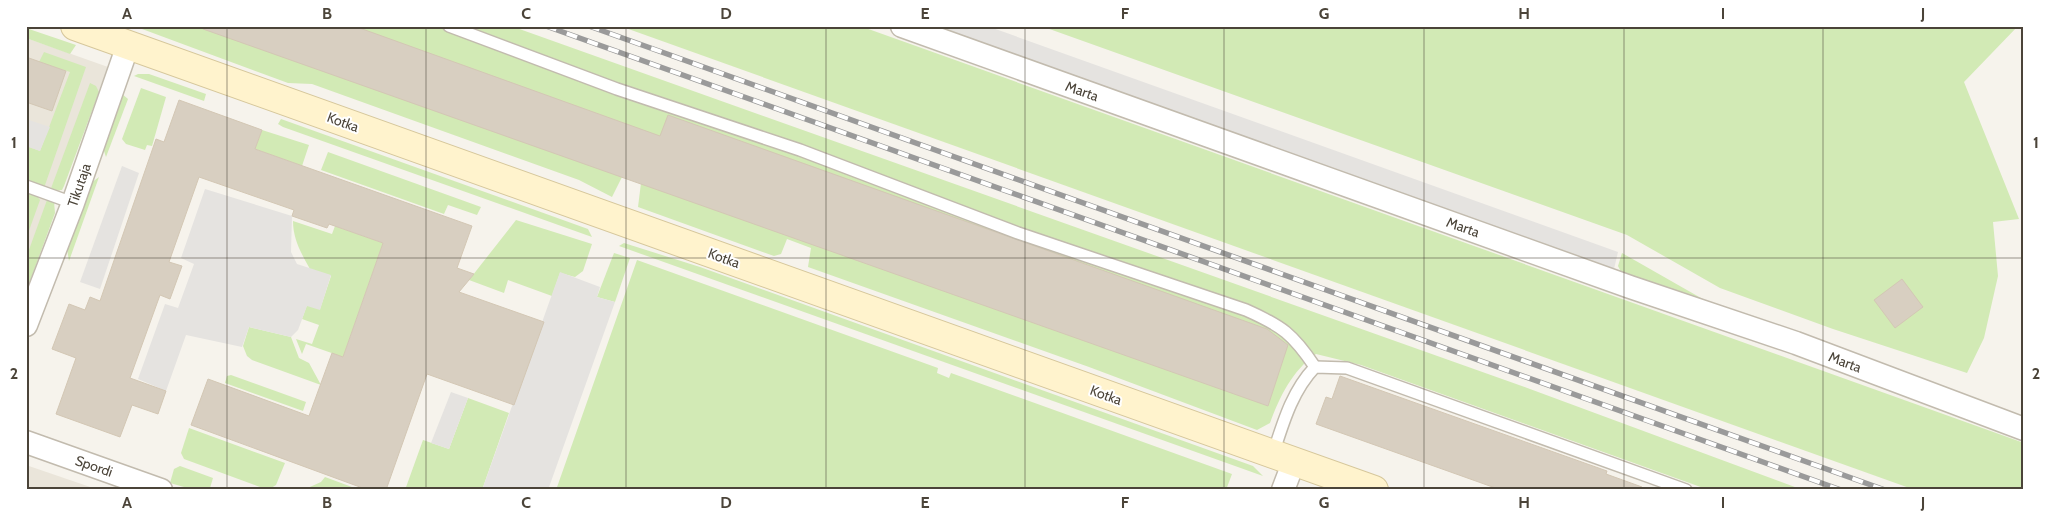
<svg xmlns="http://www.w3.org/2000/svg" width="2050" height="516" viewBox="0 0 2050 516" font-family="Cabin,sans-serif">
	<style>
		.residential { fill: #eae5da }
		.green { fill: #d2eab5 }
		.parking { fill: #e5e3e0 }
		.building { fill: #d8cfc1; stroke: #d3c7b4 }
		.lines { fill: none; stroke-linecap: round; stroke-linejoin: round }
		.lane-casing { stroke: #c2bbae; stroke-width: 14 }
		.street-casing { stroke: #c2bbae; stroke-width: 25 }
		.secondary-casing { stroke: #d6c79b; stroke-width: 30 }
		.lane { stroke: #fff; stroke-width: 11 }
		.street { stroke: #fff; stroke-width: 22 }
		.secondary { stroke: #fff3cd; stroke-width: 28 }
		.rail-casing { stroke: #9a9a9a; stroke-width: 5.5 }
		.rail { stroke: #fff; stroke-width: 4; stroke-dasharray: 11; stroke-linecap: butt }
		.grid { fill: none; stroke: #4b4439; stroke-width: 1; stroke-opacity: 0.55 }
		.labels { text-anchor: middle; stroke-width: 4; stroke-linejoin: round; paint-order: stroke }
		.street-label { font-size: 14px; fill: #4b4439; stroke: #fff }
		.neatline { fill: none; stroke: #4b4439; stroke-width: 2 }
		.grid-label { font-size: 16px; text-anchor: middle; font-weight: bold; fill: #4b4439 }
	</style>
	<rect width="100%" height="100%" fill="#f6f3ec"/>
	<g class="residential">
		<polygon points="26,38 108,67 26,277"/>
		<polygon points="26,465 99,490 26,490"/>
	</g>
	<g class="green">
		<path d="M134,26H511L1530,389L1803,490H1709L1361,365L1316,354C1292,371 1280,396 1270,423L1257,430L1089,367L808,267L811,248L787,239L781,254L774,256L638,207L641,183L622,177L612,197L579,180L312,84L288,83Z"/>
		<polygon points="620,26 860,26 2024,443 2024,490 1915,490"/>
		<polygon points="1041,26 2018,26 1964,82 2019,219 1993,222 1998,276 1984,338 1967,373 1833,329 1720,288 1627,235"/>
		<polygon points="26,28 76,45 70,54 26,38"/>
		<polygon points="44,52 86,67 44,188 26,182 26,146 40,151 70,72 39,62"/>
		<polygon points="138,74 149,74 206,94 204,101 134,76"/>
		<polygon points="90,83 96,86 99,92 64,186 62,190 50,191"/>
		<polygon points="141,88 166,97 152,146 147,145 145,150 126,144 122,139"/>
		<polygon points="122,94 128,99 106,157 103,148"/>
		<polygon points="281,119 588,229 592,237 283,127 278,124"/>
		<polygon points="262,130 309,145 302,166 255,149"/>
		<polygon points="328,152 481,207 477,215 448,205 444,214 321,170"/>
		<polygon points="99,177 69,261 67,249 91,183"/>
		<polygon points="26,192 37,196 40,200 26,239"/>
		<polygon points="47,200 54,202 55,213 26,292 26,258"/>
		<polygon points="516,220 592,244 583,271 575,277 560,273 552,296 508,280 504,293 469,280"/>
		<path d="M293,221L332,234L335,226L383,243L343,357L306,344L302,354L296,339L312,344L319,325L302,319L307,305L320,309L331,276L310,269C301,253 293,239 293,221Z"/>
		<polygon points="624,243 700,267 1253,466 1263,476 619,246"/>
		<polygon points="614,253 630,258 615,302 597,297"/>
		<polygon points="1622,253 1715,306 1621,272 1618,266"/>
		<polygon points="637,260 938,368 937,373 949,378 951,373 1232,474 1226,490 556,490"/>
		<polygon points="249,327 291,337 299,358 309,363 321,385 252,360 247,356 243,346"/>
		<polygon points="231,375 306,402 303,411 225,383 227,376"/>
		<polygon points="468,398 509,413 482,490 405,490 423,440 449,449"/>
		<polygon points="189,428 285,463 276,485 268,490 184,459 181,453"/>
		<polygon points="180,466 213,478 210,488 191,489 170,483 174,469"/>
		<polygon points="325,477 360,490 303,490 321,482"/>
	</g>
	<g class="parking">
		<polygon points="937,26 987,26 1618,252 1614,269"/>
		<polygon points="26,119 50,127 40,151 26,146"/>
		<polygon points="122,166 139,173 100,289 80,282"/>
		<polygon points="205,189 292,216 291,252 297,264 331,275 320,310 307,306 298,330 291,337 249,327 242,347 186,335 166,391 138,379 165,304 178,308 194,264 181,258"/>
		<polygon points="560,272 600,287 597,297 615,302 548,490 482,490"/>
		<polygon points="451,392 468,398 449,449 431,443"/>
	</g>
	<g class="building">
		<polygon points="204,26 354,26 660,136 668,115 1267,329 1288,345 1268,406 203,29"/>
		<polygon points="26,57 66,71 52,111 26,102"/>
		<polygon points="179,100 262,130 255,149 472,226 457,268 474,274 459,292 544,322 514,405 427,374 386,490 368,490 191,425 208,379 309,416 332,353 343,357 383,243 329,224 327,228 292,216 294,210 199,177 169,262 182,266 170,299 160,295 130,378 166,391 158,414 132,405 120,437 56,414 76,358 52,349 69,304 85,310 90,297 100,301 156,139 164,142"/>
		<polygon points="1902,279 1923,307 1895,328 1874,300"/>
		<polygon points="1340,376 1607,471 1606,474 1642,487 1641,490 1501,490 1316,424 1326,397 1332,399"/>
	</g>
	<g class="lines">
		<g class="lane-casing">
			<g id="lane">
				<path d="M449,26L617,89L800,150L1018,233L1246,310C1282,326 1293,334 1315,367"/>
				<polyline points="26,186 73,203"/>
				<path d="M1273,454C1283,423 1292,391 1315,367L1347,368L1686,490"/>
			</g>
		</g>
		<g class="street-casing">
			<g id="street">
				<polyline points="902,26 1630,287 1796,343 2024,429"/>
				<polyline points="26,325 73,203 128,45"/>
				<polyline points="26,442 161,490"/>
				<polyline points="1283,490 1294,461"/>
			</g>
		</g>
		<g class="secondary-casing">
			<polyline id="secondary" points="75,26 1374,490"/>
		</g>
		<use href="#lane" class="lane"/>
		<use href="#street" class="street"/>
		<use href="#secondary" class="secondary"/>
		<g class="rail-casing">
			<g id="rail">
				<polyline points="546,26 1841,490"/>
				<polyline points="589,26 1885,490"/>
			</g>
		</g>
		<use href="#rail" class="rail"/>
	</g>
	<path class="grid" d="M227,26V490M426,26V490M626,26V490M826,26V490M1025,26V490M1224,26V490M1424,26V490M1624,26V490M1823,26V490M26,258H2024"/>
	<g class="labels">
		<g class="street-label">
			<text transform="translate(1082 91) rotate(20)" y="5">Marta</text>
			<text transform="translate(343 122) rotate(20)" y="5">Kotka</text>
			<text transform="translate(79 185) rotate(-71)" y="5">Tikutaja</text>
			<text transform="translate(1463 227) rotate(20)" y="5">Marta</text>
			<text transform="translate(724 258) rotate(20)" y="5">Kotka</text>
			<text transform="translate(1845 362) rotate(21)" y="5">Marta</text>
			<text transform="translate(1106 395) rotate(20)" y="5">Kotka</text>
			<text transform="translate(94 466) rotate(19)" y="5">Spordi</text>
		</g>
	</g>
	<rect width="2050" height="516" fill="none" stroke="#ffffff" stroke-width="55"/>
	<rect x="28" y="28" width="1994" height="460" class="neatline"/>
	<g class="grid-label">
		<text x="127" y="19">A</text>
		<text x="327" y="19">B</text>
		<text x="526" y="19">C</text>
		<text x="726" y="19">D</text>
		<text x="925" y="19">E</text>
		<text x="1125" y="19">F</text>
		<text x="1324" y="19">G</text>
		<text x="1524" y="19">H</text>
		<text x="1723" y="19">I</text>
		<text x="1923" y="19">J</text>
		<text x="14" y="148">1</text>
		<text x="2036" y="148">1</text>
		<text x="14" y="379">2</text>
		<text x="2036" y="379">2</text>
		<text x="127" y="508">A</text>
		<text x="327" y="508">B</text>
		<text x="526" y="508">C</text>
		<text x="726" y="508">D</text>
		<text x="925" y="508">E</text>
		<text x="1125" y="508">F</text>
		<text x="1324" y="508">G</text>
		<text x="1524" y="508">H</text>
		<text x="1723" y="508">I</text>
		<text x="1923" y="508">J</text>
	</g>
</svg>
